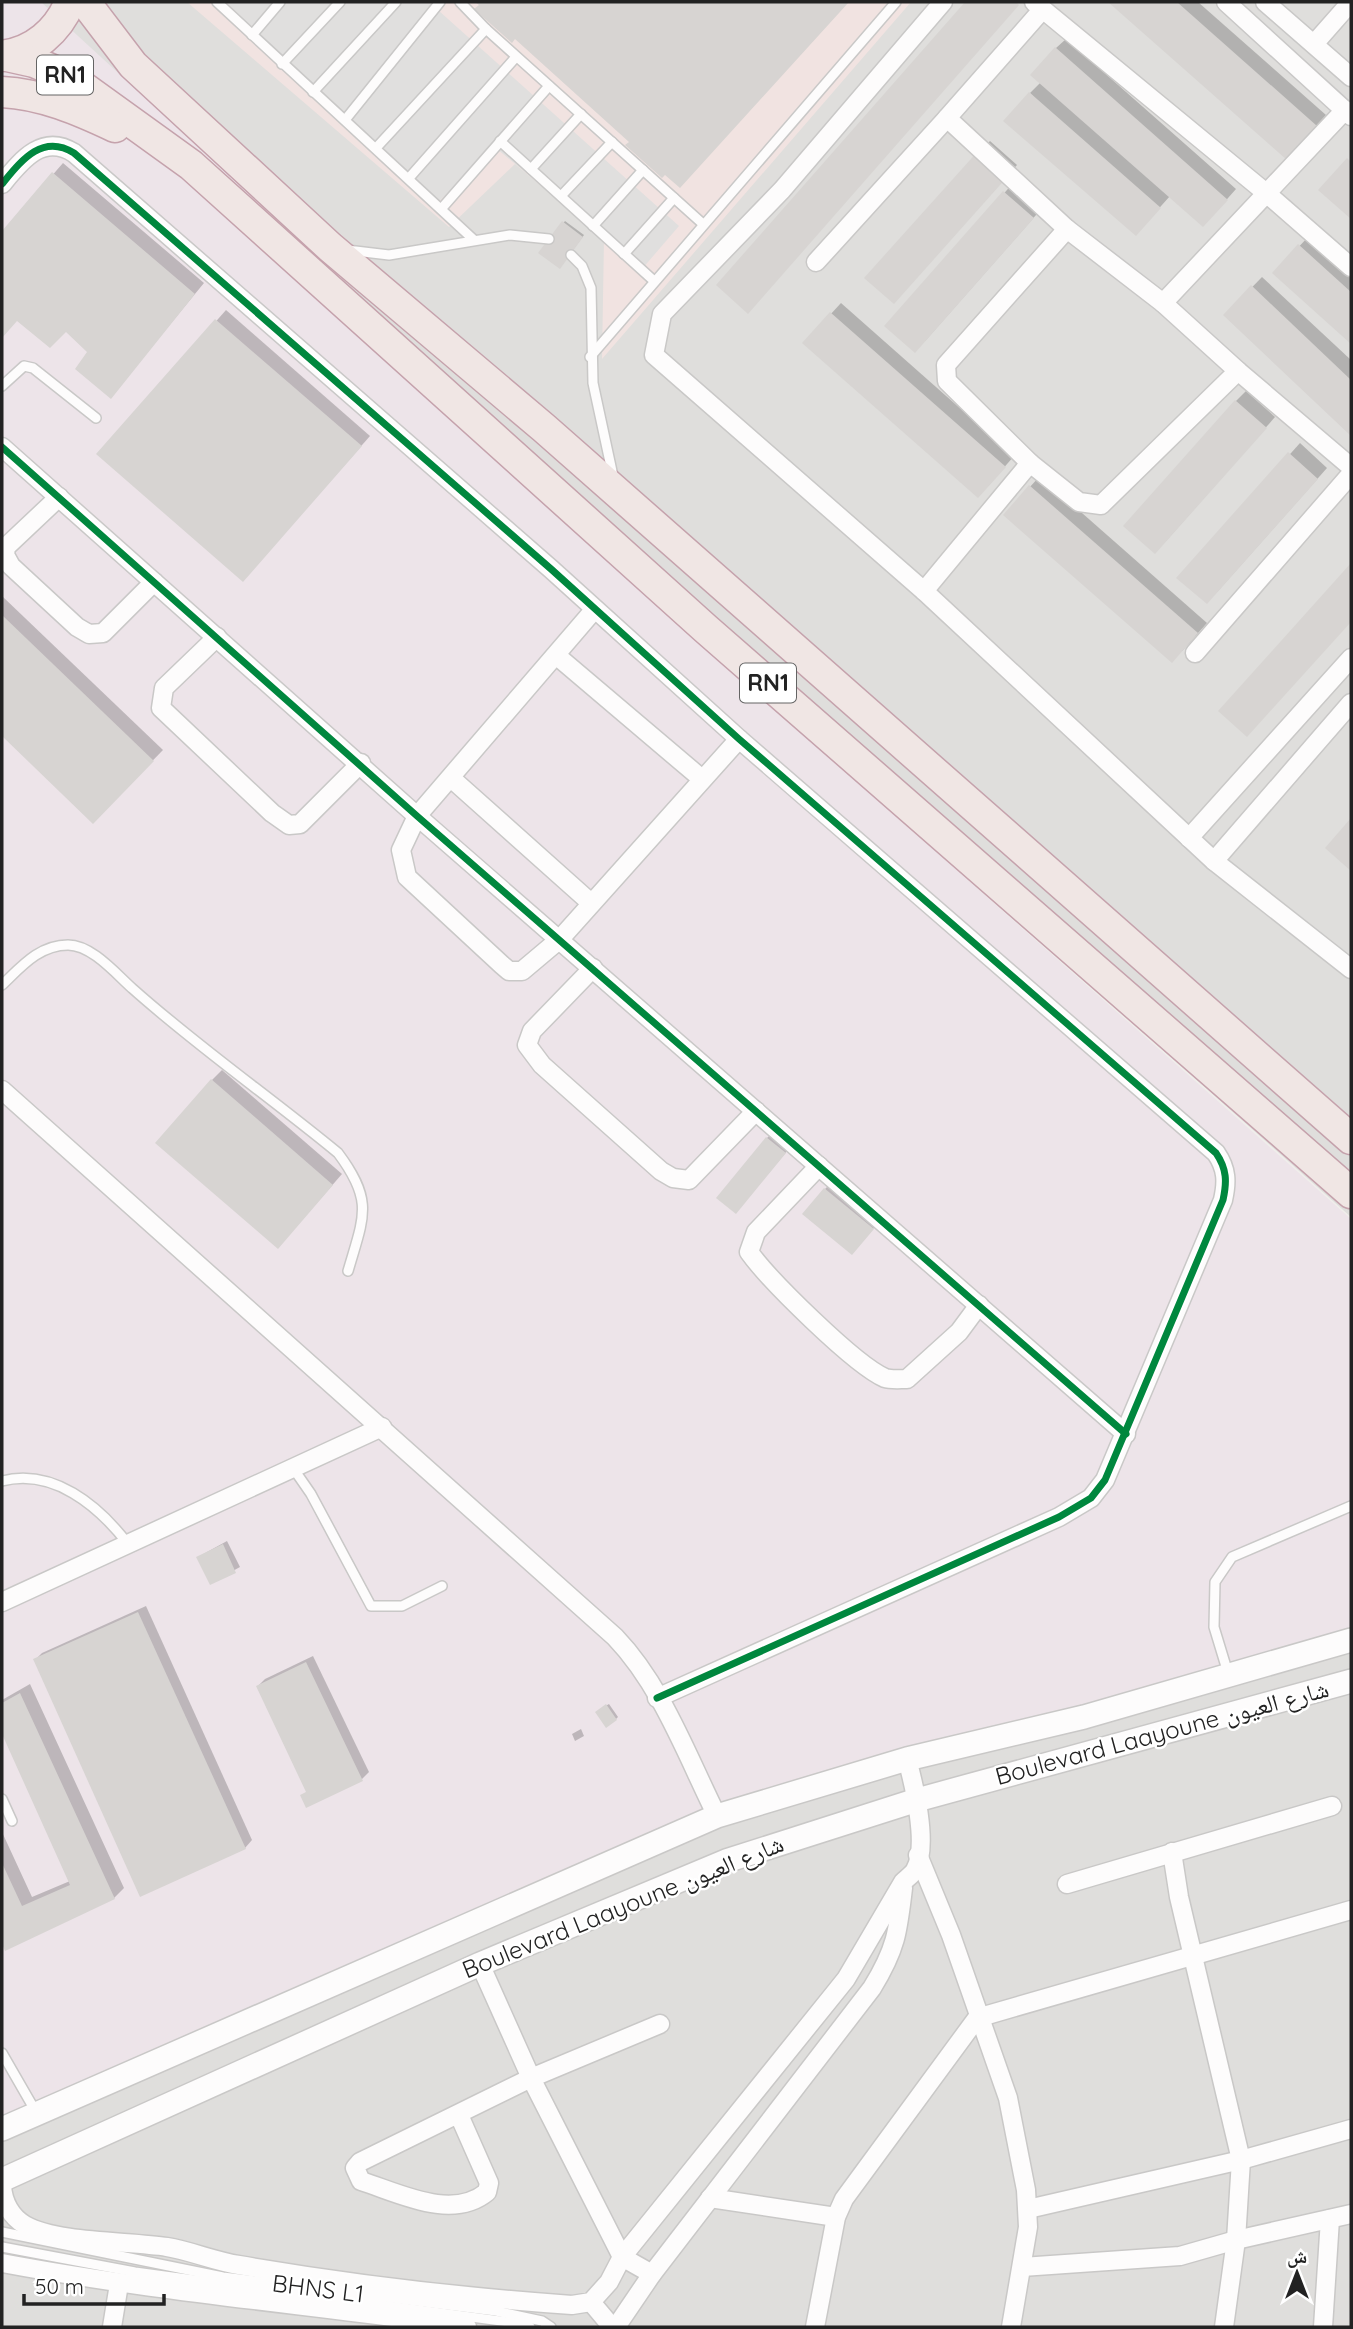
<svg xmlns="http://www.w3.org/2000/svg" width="1353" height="2329" viewBox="0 0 1353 2329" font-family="Quicksand,'Noto Naskh Arabic',sans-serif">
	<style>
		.residential { fill: #dfdedc }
		.commercial { fill: #f1e3e1 }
		.industrial { fill: #ede4e9 }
		.parking { fill: #e0dfde }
		.shadow { fill: #0003 }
		.building { fill: #d7d4d2 }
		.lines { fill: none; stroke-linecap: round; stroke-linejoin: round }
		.service-casing { stroke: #c9c8c7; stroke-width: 12 }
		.minor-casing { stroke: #c9c8c7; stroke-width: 21 }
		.tertiary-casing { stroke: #c9c8c7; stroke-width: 26 }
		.trunk-casing { stroke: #c5a2ac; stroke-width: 33 }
		.service { stroke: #fdfcfc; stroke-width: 9 }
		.minor { stroke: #fdfcfc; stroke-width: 18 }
		.tertiary { stroke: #fdfcfc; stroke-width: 23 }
		.trunk { stroke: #f0e6e4; stroke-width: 30 }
		.cycleway-casing { stroke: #fff; stroke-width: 11 }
		.cycleway { stroke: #00873e; stroke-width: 7 }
		.labels { text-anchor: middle; stroke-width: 5; stroke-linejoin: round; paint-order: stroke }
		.shield { fill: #fff; stroke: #646464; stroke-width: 2 }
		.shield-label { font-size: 23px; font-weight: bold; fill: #222 }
		.street-label { font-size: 24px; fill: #222; stroke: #fff }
	</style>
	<rect width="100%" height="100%" fill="#f0eeeb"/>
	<g class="residential">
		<polygon points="33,2 1351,2 1351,1217 217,210"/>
		<polygon points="1351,1638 1351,2327 2,2327 2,2139 705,1821"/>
	</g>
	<polygon class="commercial" points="187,2 911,2 602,359 604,239 515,164 449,227"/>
	<polygon class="industrial" points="2,2 41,2 237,182 900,820 1351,1219 1351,1638 705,1821 2,2139"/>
	<polygon class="parking" points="226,2 429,2 679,226 642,269 497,149 439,201 313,87"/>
	<g class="shadow">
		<polygon points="478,2 848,2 687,179 631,141"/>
		<polygon points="1111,2 1198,2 1326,115 1286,158"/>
		<polygon points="1066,39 1236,189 1213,215 1170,196 1145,224 1030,93 1041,82 1056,48"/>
		<polygon points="990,141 1017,165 903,292 980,151"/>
		<polygon points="63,163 204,283 111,396 90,352 66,330 17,319 2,337 2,233"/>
		<polygon points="1014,182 1043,207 925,341 887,326"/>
		<polygon points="565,221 584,235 560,267 540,253"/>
		<polygon points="1309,236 1351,273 1351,342 1274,273"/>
		<polygon points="1262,277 1351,360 1351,434 1225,315"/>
		<polygon points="841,303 1014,456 988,486 805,342"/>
		<polygon points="226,310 370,436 253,569 99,454"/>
		<polygon points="1246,391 1275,417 1165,542 1236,401"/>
		<polygon points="1300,443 1327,468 1217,592 1179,578"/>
		<polygon points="1040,476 1207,623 1182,651 1005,514"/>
		<polygon points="2,596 163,750 93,822 2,734"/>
		<polygon points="222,1070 342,1174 288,1236 212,1080"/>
		<polygon points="774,1131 792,1145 743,1204 767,1138"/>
		<polygon points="832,1182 880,1221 859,1245 825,1189"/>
		<polygon points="227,1541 240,1567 211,1583 198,1557"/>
		<polygon points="146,1606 252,1840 245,1848 35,1660 42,1653"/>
		<polygon points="313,1656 369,1772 362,1779 307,1791 258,1686 265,1679"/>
		<polygon points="30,1684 124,1888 114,1898 6,1949 2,1940 2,1832 32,1897 70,1881 2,1729 2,1700"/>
		<polygon points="609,1704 618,1717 616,1719 599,1710"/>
		<polygon points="581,1729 584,1736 575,1741 572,1734"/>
	</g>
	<g class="building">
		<polygon points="475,2 849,2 680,188 665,175 662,178 625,145 629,142 515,39 512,43 474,9 479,5"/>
		<polygon points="965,2 1016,2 1019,5 748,314 716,285"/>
		<polygon points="1108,2 1177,2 1317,126 1287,160"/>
		<polygon points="1055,47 1228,200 1203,227 1030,75"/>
		<polygon points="1029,92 1161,208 1136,236 1003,121"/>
		<polygon points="979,150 1008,176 894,304 864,278"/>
		<polygon points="1347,158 1351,162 1351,219 1318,190"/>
		<polygon points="52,172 195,294 111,399 75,369 87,352 66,332 50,348 17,321 2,338 2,231"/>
		<polygon points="1003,191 1034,218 915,353 884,326"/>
		<polygon points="562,221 583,237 560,269 538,253"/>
		<polygon points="1298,244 1351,292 1351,344 1272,273"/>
		<polygon points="1251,285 1351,380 1351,436 1223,315"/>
		<polygon points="830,312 1006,467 978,498 802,343"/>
		<polygon points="215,319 362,446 243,582 96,454"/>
		<polygon points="1235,400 1267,428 1155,554 1123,526"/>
		<polygon points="1288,452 1318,479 1207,604 1176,578"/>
		<polygon points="1029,485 1198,633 1172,663 1003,515"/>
		<polygon points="1351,563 1351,622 1247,737 1218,711"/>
		<polygon points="2,615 154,761 93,824 2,736"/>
		<polygon points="1351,818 1351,871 1325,848"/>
		<polygon points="211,1079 333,1185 278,1249 155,1143"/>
		<polygon points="766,1137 786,1153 736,1214 716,1198"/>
		<polygon points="824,1188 874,1229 852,1255 802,1214"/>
		<polygon points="223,1544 236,1573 210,1585 196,1557"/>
		<polygon points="138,1612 246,1849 140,1897 33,1659"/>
		<polygon points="306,1662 363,1781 306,1808 300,1795 306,1792 256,1686"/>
		<polygon points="20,1693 115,1899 5,1951 2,1944 2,1863 22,1906 70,1885 2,1734 2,1703"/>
		<polygon points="606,1704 617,1720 606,1728 595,1712"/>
	</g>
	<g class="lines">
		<g class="service-casing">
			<g id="service">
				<polyline points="217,2 474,240"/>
				<polyline points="460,2 486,29 703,224"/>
				<polyline points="252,35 280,2"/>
				<polyline points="282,64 340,2"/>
				<polyline points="313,92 396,2"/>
				<polyline points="345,120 440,2"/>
				<polyline points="500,141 653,280"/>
				<polyline points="376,148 486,29"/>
				<polyline points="531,169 581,114"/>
				<polyline points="409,178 516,57"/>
				<polyline points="561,196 612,142"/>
				<polyline points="442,208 549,86"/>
				<polyline points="593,226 643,170"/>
				<polyline points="347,250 389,255 510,235 549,239"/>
				<polyline points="624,254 674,198"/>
				<polyline points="571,255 582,266 591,288 593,383 613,476"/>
				<polyline points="590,357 896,2"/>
				<polyline points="2,386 24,366 33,368 96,418"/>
				<path d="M2,985C21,967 39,945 68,945C92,945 116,974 133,989C198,1047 270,1097 338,1153C374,1201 364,1216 348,1271"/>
				<polyline points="293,1468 311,1494 371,1606 402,1606 442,1586"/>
				<path d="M2,1481C53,1468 98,1505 128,1544"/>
				<polyline points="1228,1673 1214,1627 1215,1582 1232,1557 1351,1506"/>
				<polyline points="2,1799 12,1821"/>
				<polyline points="2,2053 36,2112"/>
				<polyline points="2,2232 223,2277 496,2311 542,2321 551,2327"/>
				<polyline points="2,2247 135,2272 523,2324 530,2327"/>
			</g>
		</g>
		<g class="minor-casing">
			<g id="minor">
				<polyline points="943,2 782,190 662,314 654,355 924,591 1214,861 1351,969"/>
				<polyline points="1034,2 1265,192 1351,267"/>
				<polyline points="1226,2 1351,116"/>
				<polyline points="1265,2 1351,77"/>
				<polyline points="1042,10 947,118 1067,229"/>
				<polyline points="1314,44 1351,2"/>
				<path d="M2,184C21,161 42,133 74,153L551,569L739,739L1216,1153C1227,1169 1227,1182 1223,1200L1105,1480L1091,1498L1059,1517L657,1698"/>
				<polyline points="816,262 947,118"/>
				<polyline points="1238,371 1351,467"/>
				<polyline points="2,447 417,816 1126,1434"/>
				<polyline points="1030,463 947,381 946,365 1067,229 1163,303"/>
				<polyline points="59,497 6,547 5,555 11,566 77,627 89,634 103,633 154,582"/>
				<polyline points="924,591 1030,463 1079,502 1101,505 1238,371 1163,303 1345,110"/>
				<polyline points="594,610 417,816 401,850 407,877 502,965 509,971 522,971 560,939 739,739"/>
				<polyline points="217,637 164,688 161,708 272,813 289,825 300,824 361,763"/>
				<polyline points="1195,653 1351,474"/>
				<polyline points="557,656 702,779"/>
				<polyline points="451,778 591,903"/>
				<polyline points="1189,838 1351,658"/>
				<polyline points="1214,861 1351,703"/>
				<polyline points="593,968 532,1031 527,1045 542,1065 661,1171 673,1178 689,1180 756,1111"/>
				<path d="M2,1090L615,1637C662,1686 687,1756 717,1816"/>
				<path d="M819,1166L756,1232L749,1252C769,1280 855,1365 885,1378C891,1380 900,1379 907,1379L959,1332L979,1305"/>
				<polyline points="2,1602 382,1427"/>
				<polyline points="1172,1852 1179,1897 1241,2160 1236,2240 1224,2327"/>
				<polyline points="918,1855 951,1935 1008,2098 1026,2190 1028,2227 1011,2327"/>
				<polyline points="1067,1884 1332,1806"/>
				<polyline points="480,1964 531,2078 622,2257 652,2274"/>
				<path d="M459,2115L489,2183L487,2192C452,2221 399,2193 361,2181L355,2168L360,2162L531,2078L660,2024"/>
				<path d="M2,2186C3,2202 11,2217 25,2225C57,2243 129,2241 167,2247C191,2251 214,2261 239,2265C349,2284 460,2297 572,2305L591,2302L609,2282L622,2257L846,1979L903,1882C907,1878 913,1874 915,1870C929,1846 914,1785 907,1759"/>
				<polyline points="710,2198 836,2217"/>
				<polyline points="1028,2209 1241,2160 1351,2129"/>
				<path d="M2,2263C156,2292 312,2305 467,2327"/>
				<polyline points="1022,2267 1180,2256 1236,2240 1351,2214"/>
				<polyline points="591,2302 612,2327"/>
				<polyline points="112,2327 119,2284"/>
				<path d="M616,2327L652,2274L872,1988C896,1949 898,1932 903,1888"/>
				<polyline points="815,2327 836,2217 844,2199 977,2018 1351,1910"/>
				<polyline points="1323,2327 1330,2219"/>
			</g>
		</g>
		<g class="tertiary-casing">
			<g id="tertiary">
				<polyline points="2,2129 717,1816 907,1759 1084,1717 1351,1640"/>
				<polyline points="2,2180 480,1964 726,1861 917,1800 1351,1681"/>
			</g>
		</g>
		<g class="trunk-casing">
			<g id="trunk">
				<polyline points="85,2 133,65 330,247 544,428 1351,1139"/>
				<path d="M2,56C34,52 58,31 70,2"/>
				<polyline points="7,56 34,62 69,77 191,165 706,629 1351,1193"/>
				<path d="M2,92C42,94 79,110 115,127"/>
			</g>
		</g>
		<use href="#service" class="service"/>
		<use href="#minor" class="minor"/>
		<use href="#tertiary" class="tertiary"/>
		<use href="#trunk" class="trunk"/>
		<g class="cycleway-casing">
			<g id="cycleway">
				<path d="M2,184C21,161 42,133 74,153L551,569L739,739L1216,1153C1227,1169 1227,1182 1223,1200L1105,1480L1091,1498L1059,1517L657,1698"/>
				<polyline points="2,447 417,816 1126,1434"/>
			</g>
		</g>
		<use href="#cycleway" class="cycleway"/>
	</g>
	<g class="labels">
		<g class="shield">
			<rect x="37" y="55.5" width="56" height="39" rx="5"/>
			<rect x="740" y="663.5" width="56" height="39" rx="5"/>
		</g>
		<g class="shield-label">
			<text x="65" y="83">RN1</text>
			<text x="768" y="691">RN1</text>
		</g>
		<g class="street-label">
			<text transform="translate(1162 1733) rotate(-15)" y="8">Boulevard Laayoune شارع العيون</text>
			<text transform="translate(623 1907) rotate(-22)" y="8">Boulevard Laayoune شارع العيون</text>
			<text transform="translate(318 2289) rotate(7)" y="8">BHNS L1</text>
		</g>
	</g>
	<rect width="1353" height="2329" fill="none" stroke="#222222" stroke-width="7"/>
	<g transform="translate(1297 2273)" stroke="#ffffff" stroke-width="5" paint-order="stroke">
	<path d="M0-5L12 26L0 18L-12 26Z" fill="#222222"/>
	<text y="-10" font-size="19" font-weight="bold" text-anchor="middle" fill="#222222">ش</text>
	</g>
	<path d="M24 2294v10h140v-10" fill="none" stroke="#222222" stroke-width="3.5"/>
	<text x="35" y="2294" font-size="21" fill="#222222" stroke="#ffffff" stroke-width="5" paint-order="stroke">50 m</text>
</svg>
